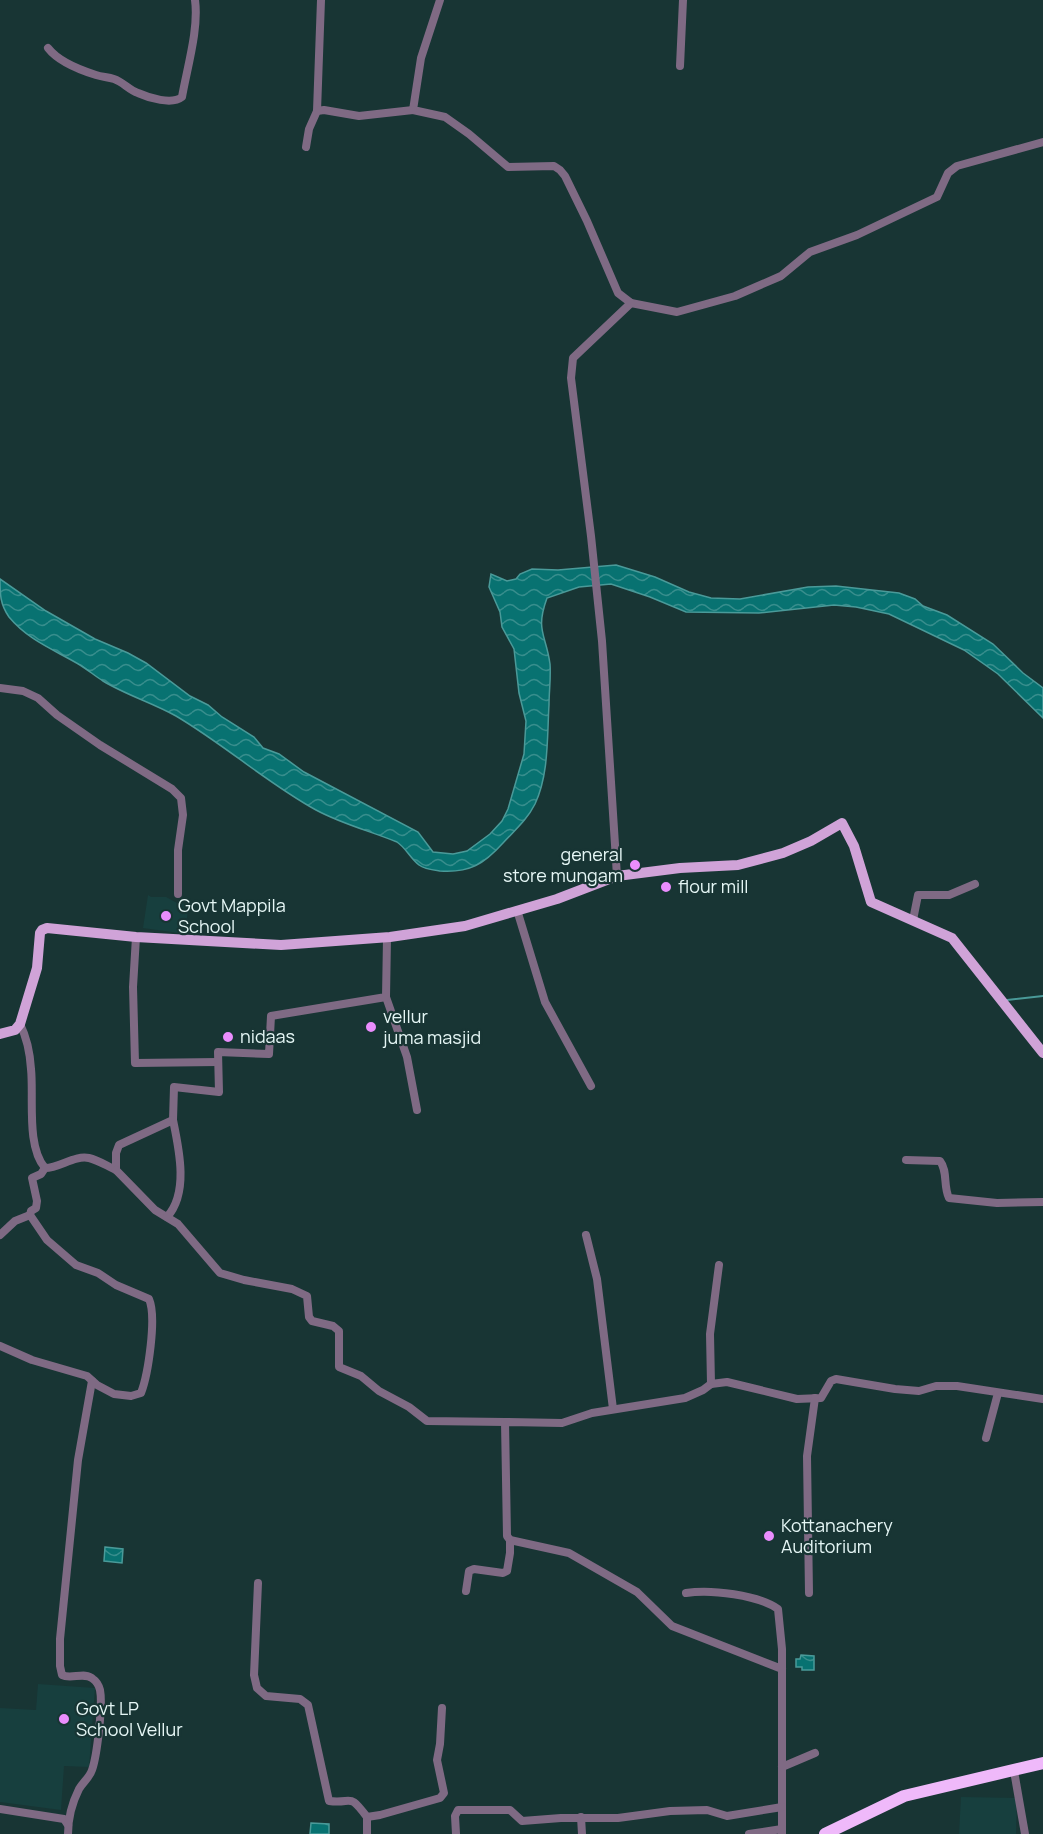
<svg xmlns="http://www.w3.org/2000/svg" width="1043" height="1834" viewBox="0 0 1043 1834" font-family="Manrope,sans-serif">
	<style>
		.built { fill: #173f3e }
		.water { fill: url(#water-waves); stroke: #4a9a99; stroke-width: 1.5 }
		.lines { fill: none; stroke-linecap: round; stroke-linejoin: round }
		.stream { stroke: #4a9a99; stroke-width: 2 }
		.minor { stroke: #7f6a84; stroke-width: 8 }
		.major { stroke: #d0a3d8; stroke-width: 10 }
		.highway { stroke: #efb9fa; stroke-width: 12 }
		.poi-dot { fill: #ea8dfd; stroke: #183534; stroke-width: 2 }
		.labels { text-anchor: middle; stroke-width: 4.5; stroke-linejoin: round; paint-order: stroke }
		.poi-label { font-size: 18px; fill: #e5f6f5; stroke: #183534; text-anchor: start }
	</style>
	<defs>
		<pattern id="water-waves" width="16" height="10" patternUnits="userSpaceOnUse" patternTransform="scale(1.5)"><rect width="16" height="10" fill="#087271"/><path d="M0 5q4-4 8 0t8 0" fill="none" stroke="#388e8d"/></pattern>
	</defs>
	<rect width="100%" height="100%" fill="#183534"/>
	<g class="built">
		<polygon points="148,895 151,897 166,897 177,903 188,904 186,934 143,928"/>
		<polygon points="38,1684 95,1688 89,1767 64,1766 61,1810 0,1802 0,1708 36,1710"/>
		<polygon points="961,1797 1017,1798 1016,1834 959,1834"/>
	</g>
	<g class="water">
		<path d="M616,565L655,577L689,592L711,598L740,599L808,587L836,586L899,593L915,599L923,606L947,615L993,644L1023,673L1043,688V718L998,674L964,650L889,614L856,607L834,605L759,613L686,612L650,597L611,584L579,587L547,598C535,631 546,634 550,664C551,678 549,692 549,705C547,738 549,774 535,804C527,820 515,830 503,843C484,864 470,873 440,871C433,870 424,869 419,865C410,858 406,848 397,842C370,831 342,824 316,810C267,783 225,745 176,716C153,703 126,695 103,681C95,676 88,670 80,665C55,650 29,641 9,617C0,604 0,594 0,579L46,611L95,639L128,653L146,663L190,696L208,705L222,717L254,737L263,748L279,754L304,772L418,832L433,852L453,854L467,851L490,834L502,821L508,809L524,754L526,721L519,693L514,649L502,627L500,612L489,587L491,574L507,581L516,579L520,574L532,569L558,570Z"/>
		<polygon points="105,1547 123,1549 122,1563 104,1561"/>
		<polygon points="801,1655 814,1656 814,1670 802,1670 802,1667 796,1667 796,1659 800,1659"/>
		<polygon points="311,1823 329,1824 329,1834 310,1834"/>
	</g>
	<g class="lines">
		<polyline class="stream" points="1007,1000 1043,996"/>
		<g class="minor">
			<polyline points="440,0 421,58 413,110 445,117 469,134 508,167 554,166 560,170 565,176 587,221 618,293 631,303 677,312 735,296 781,276 810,252 857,235 937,197 948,173 957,166 1043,142"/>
			<path d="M48,48C58,61 80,70 96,75C102,77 108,77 114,79C123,82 129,90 138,93C149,98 172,105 182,97C187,68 199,29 195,0"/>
			<polyline points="680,66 683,0"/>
			<polyline points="317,111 321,0"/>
			<polyline points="306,147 309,129 317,111 324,110 359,116 413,110"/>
			<polyline points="0,688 23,691 38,698 57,715 100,745 172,789 181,798 183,815 178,850 178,894"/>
			<polyline points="617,876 602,641 591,536 571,378 573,358 631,303"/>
			<polyline points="517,910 545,1002 591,1086"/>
			<polyline points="913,920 918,895 949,895 975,884"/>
			<polyline points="136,937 133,987 135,1063 218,1062"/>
			<polyline points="386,997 407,1057 417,1110"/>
			<path d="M20,1024C27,1038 30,1053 31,1069C34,1097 26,1146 45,1168C60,1168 74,1155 89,1158C98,1160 107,1166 116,1170V1153L119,1145L173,1120L174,1087L219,1092L218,1052L269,1054L271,1016L386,997L387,938"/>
			<path d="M906,1160L940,1161C948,1171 943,1186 949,1198L997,1203L1043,1202"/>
			<polyline points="116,1170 155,1210 178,1224 220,1273 244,1280 292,1289 307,1296 309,1317 312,1321 333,1326 339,1331 339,1367 361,1376 379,1391 409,1407 427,1421 505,1422"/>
			<path d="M167,1217C189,1193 179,1149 173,1120"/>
			<polyline points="0,1235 15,1221 30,1215"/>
			<polyline points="586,1235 597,1279 613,1409"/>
			<polyline points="719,1265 710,1334 711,1384 703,1390 685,1398 592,1413 562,1423 505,1422 507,1536 510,1540 569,1553 637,1592 672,1626 782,1669"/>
			<path d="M0,1346L32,1360L87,1376L97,1385L114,1394L131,1396L141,1393C148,1375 157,1317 149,1299L116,1285L98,1273L76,1265L47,1240L30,1215L31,1211L36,1208L37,1201L32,1178L41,1174L45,1168"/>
			<polyline points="711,1384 727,1382 797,1399 821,1398 831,1381 836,1379 895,1389 919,1391 936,1386 957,1386 1043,1399"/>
			<polyline points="986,1438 998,1393"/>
			<path d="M258,1583L254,1675L257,1688L266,1696L300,1699L308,1705L329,1801C354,1804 348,1792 367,1817"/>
			<polyline points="466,1591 469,1571 474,1569 503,1573 507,1571 510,1553 510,1540"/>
			<path d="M686,1593C711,1589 758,1595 778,1609L782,1649V1834"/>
			<polyline points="809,1593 807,1456 815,1398"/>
			<polyline points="782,1767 815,1753"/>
			<polyline points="1014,1771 1025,1834"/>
			<polyline points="0,1809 64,1819 68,1825"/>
			<polyline points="581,1817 582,1834"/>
			<path d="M68,1834C68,1819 72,1803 79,1789C83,1782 90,1777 92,1770C97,1756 103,1705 100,1690C99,1686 96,1681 93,1679C85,1671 71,1680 62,1675L60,1666V1639L78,1460L92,1381"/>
			<polyline points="367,1834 367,1817 380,1815 440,1798 444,1793 437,1760 440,1744 442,1708"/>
			<polyline points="456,1834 455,1816 458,1810 510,1810 522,1821 561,1818 618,1818 670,1811 707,1810 727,1816 782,1807"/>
			<polyline points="749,1834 782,1829"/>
		</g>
		<polyline class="major" points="0,1034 15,1030 20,1024 37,968 40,933 42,930 47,928 136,937 281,945 390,937 465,926 557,899 617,876 680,868 738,865 783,853 811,841 842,823 854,846 871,902 952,938 1043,1053"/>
		<polyline class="highway" points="825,1834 904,1796 1043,1763"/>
	</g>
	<g class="poi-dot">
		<circle cx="635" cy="865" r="6"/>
		<circle cx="666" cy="887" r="6"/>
		<circle cx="166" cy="916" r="6"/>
		<circle cx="371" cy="1027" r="6"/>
		<circle cx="228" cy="1037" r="6"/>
		<circle cx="769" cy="1536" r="6"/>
		<circle cx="64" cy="1719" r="6"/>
	</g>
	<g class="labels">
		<g class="poi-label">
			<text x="623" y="861" text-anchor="end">general<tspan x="623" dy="21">store mungam</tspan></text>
			<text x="678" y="893">flour mill</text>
			<text x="178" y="912">Govt Mappila<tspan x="178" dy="21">School</tspan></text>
			<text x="383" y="1023">vellur<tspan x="383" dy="21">juma masjid</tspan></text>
			<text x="240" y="1043">nidaas</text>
			<text x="781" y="1532">Kottanachery<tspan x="781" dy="21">Auditorium</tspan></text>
			<text x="76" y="1715">Govt LP<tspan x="76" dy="21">School Vellur</tspan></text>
		</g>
	</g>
</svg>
